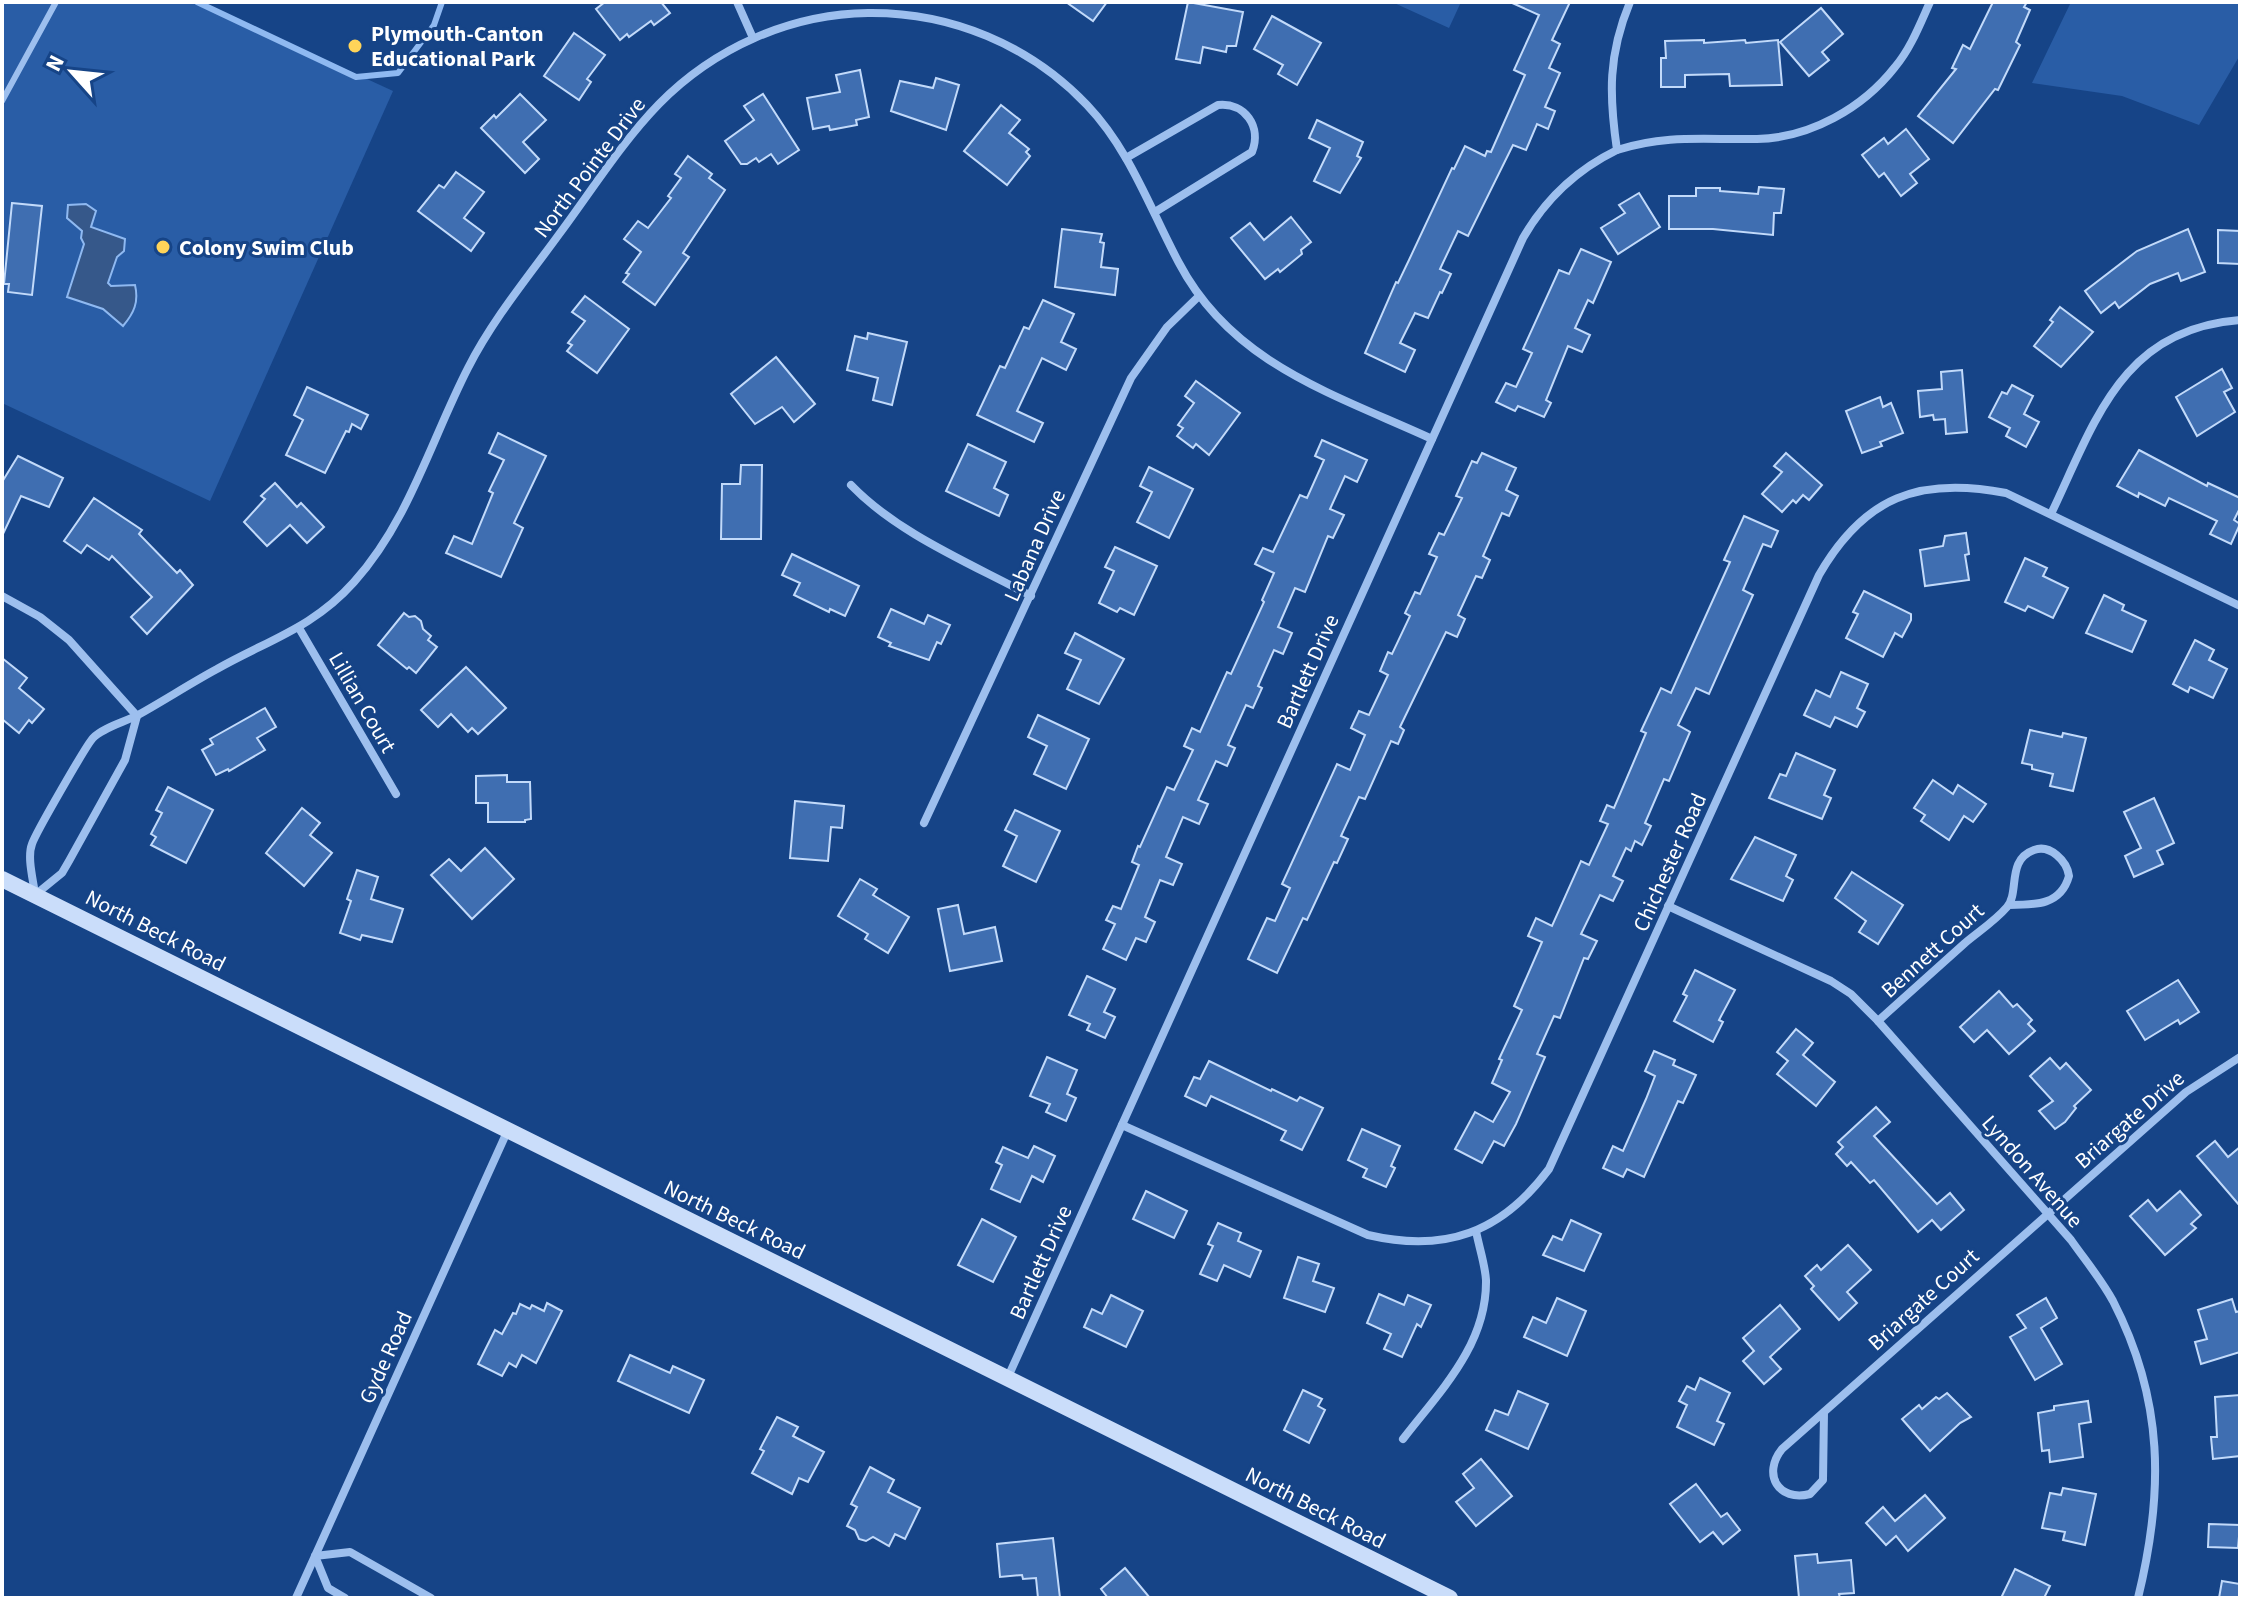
<svg xmlns="http://www.w3.org/2000/svg" width="2242" height="1600" viewBox="0 0 2242 1600" font-family="'Source Sans 3',sans-serif">
	<style>
		.green { fill: #295da6 }
		.water { fill: #36588a; stroke: #8fb9f1; stroke-width: 2 }
		.lines { fill: none; stroke-linecap: round; stroke-linejoin: round }
		.stream { stroke: #8fb9f1; stroke-width: 6 }
		.building { fill: #3f6eb1; stroke: #c2dafa; stroke-width: 2 }
		.lane { stroke: #9dbfee; stroke-width: 6 }
		.street { stroke: #9dbfee; stroke-width: 8 }
		.secondary { stroke: #caddfa; stroke-width: 16 }
		.poi-dot { fill: #ffd459; stroke: #164487; stroke-width: 3 }
		.labels { text-anchor: middle; stroke-width: 6; stroke-linejoin: round; paint-order: stroke }
		.poi-label { font-size: 22px; font-weight: bold; fill: #fff; stroke: #164487; text-anchor: start }
		.street-label { font-size: 22px; fill: #fff; stroke: #164487 }
	</style>
	<rect width="100%" height="100%" fill="#164487"/>
	<g class="green">
		<polygon points="2,2 200,2 393,91 210,501 2,403"/>
		<polygon points="1392,2 1461,2 1449,28"/>
		<polygon points="2071,2 2240,2 2240,55 2199,125 2122,96 2032,83"/>
	</g>
	<path class="water" d="M86,204L96,211L91,227L125,239L124,251L117,257L108,283L111,286L135,285C139,302 134,313 123,326L103,309L67,297L84,244L81,238L82,231L67,218L68,205Z"/>
	<g class="lines">
		<polyline class="stream" points="197,2 356,77 398,73 434,25 442,2"/>
	</g>
	<g class="building">
		<polygon points="605,2 661,2 670,13 654,25 651,21 629,37 627,34 620,40 596,9"/>
		<polygon points="1066,2 1107,2 1093,21"/>
		<polygon points="1188,2 1243,12 1236,46 1227,46 1226,52 1203,47 1200,63 1176,59"/>
		<polygon points="1510,2 1570,2 1552,40 1560,44 1549,68 1560,73 1545,107 1555,111 1548,129 1537,124 1526,150 1513,145 1468,236 1458,231 1440,269 1451,274 1442,293 1440,292 1428,318 1415,313 1400,343 1415,350 1405,372 1365,353 1396,282 1398,283 1409,260 1452,168 1454,169 1465,146 1485,156 1487,151 1491,152 1525,75 1514,70 1539,15"/>
		<polygon points="1993,2 2027,2 2024,7 2030,10 2016,42 2020,45 1998,90 1995,89 1953,143 1918,116 1956,69 1952,68 1963,45 1970,49"/>
		<polygon points="1821,8 1843,34 1822,52 1829,60 1809,76 1780,42"/>
		<polygon points="1272,16 1321,43 1297,85 1278,74 1283,65 1254,49"/>
		<polygon points="574,33 605,55 587,79 591,82 579,100 544,76"/>
		<polygon points="1704,40 1704,43 1745,40 1746,43 1778,40 1782,85 1730,86 1729,74 1685,75 1685,87 1661,87 1661,58 1666,58 1665,41"/>
		<polygon points="860,70 869,117 856,120 857,125 830,130 829,126 813,129 807,98 840,92 836,75"/>
		<polygon points="936,78 959,85 946,130 891,111 900,81 933,88"/>
		<polygon points="520,94 546,120 523,142 539,159 525,173 481,128 494,115 496,118"/>
		<polygon points="763,94 799,150 778,164 771,154 759,162 756,158 747,164 741,164 725,141 754,120 744,106"/>
		<polygon points="1001,105 1020,120 1009,133 1029,149 1026,152 1030,156 1007,185 964,151"/>
		<polygon points="1317,120 1363,142 1357,156 1361,158 1340,193 1314,181 1330,148 1309,138"/>
		<polygon points="1906,129 1929,159 1910,174 1917,183 1901,196 1884,173 1879,177 1862,155 1884,138 1888,144"/>
		<polygon points="688,156 712,174 709,178 725,190 683,253 689,257 655,305 623,282 629,274 626,273 641,252 624,239 638,221 648,228 671,198 668,196 681,178 675,174"/>
		<polygon points="456,172 484,192 464,218 484,233 471,251 418,211 439,185 444,188"/>
		<polygon points="1759,187 1784,189 1781,213 1774,213 1773,235 1713,229 1669,229 1669,196 1696,196 1696,188 1720,188 1720,191 1758,194"/>
		<polygon points="1639,193 1660,227 1618,254 1601,228 1625,213 1619,205"/>
		<polygon points="12,203 42,206 32,295 8,292 9,284 4,284"/>
		<polygon points="1291,217 1311,242 1301,250 1302,254 1280,272 1278,269 1265,279 1231,238 1250,223 1264,240"/>
		<polygon points="1062,229 1102,234 1100,242 1104,243 1101,267 1118,269 1115,295 1055,287"/>
		<polygon points="2188,229 2205,272 2181,281 2178,273 2150,284 2119,308 2115,302 2101,313 2085,291 2137,251"/>
		<polygon points="2218,230 2240,231 2240,264 2218,263"/>
		<polygon points="1581,249 1611,262 1593,303 1588,300 1575,328 1590,335 1582,352 1568,346 1546,400 1551,403 1544,417 1518,406 1515,411 1496,402 1506,383 1516,387 1532,353 1523,349 1559,270 1569,274"/>
		<polygon points="585,296 629,329 597,373 567,351 572,345 568,343 585,321 572,312"/>
		<polygon points="1043,300 1074,314 1061,342 1076,349 1066,370 1042,358 1017,411 1043,423 1034,442 977,415 1000,366 1005,368 1024,327 1029,329"/>
		<polygon points="2060,307 2093,332 2061,367 2034,346 2053,322 2050,320"/>
		<polygon points="868,333 907,342 892,405 873,400 878,378 847,370 855,336 867,339"/>
		<polygon points="776,357 815,404 794,422 782,407 755,424 731,394"/>
		<polygon points="2222,369 2232,388 2224,392 2235,412 2197,436 2176,397"/>
		<polygon points="1962,370 1967,432 1946,434 1945,419 1934,420 1933,415 1920,417 1918,391 1942,389 1941,372"/>
		<polygon points="1196,381 1240,413 1209,455 1196,444 1193,448 1177,436 1183,428 1178,425 1194,403 1185,396"/>
		<polygon points="2012,385 2033,396 2024,414 2039,422 2026,447 2006,436 2010,428 1989,417 2002,392 2007,394"/>
		<polygon points="307,387 368,415 361,429 352,424 349,432 346,431 325,473 286,455 303,420 294,415"/>
		<polygon points="1880,397 1883,407 1891,403 1903,433 1880,442 1882,446 1862,453 1846,411"/>
		<polygon points="498,433 546,456 514,523 523,528 501,577 446,553 454,536 472,544 493,493 489,491 504,460 489,453"/>
		<polygon points="1322,440 1367,460 1357,482 1345,476 1330,509 1344,515 1333,538 1328,536 1305,592 1295,588 1278,627 1292,633 1283,654 1274,650 1258,686 1262,688 1253,708 1246,705 1228,745 1235,748 1227,766 1216,761 1198,800 1208,804 1199,824 1183,817 1166,857 1182,864 1173,885 1160,880 1145,917 1155,922 1146,942 1136,938 1126,960 1103,949 1115,924 1106,920 1113,906 1121,909 1139,865 1132,862 1138,846 1140,847 1167,787 1174,790 1193,750 1184,746 1192,728 1200,732 1227,672 1231,674 1264,602 1262,600 1274,573 1255,564 1263,548 1273,552 1300,495 1307,498 1324,460 1315,456"/>
		<polygon points="968,444 1006,462 994,488 1008,495 999,516 946,491"/>
		<polygon points="2139,450 2207,486 2208,483 2240,498 2240,508 2234,520 2240,524 2231,544 2210,534 2217,521 2169,498 2165,506 2139,493 2138,497 2117,486"/>
		<polygon points="1482,453 1516,468 1506,490 1518,496 1509,516 1502,513 1483,556 1490,560 1482,578 1476,576 1458,615 1465,619 1457,637 1446,632 1400,727 1404,730 1398,744 1391,741 1365,799 1359,797 1341,836 1348,839 1337,863 1334,862 1307,920 1303,918 1277,973 1248,959 1267,918 1275,921 1290,888 1282,884 1337,764 1350,770 1365,735 1351,728 1359,711 1369,715 1388,675 1380,671 1388,652 1392,654 1410,616 1405,613 1415,592 1420,594 1437,557 1429,554 1439,533 1444,535 1462,498 1456,496 1472,461 1477,463"/>
		<polygon points="1786,453 1822,485 1809,500 1803,495 1796,503 1793,500 1782,512 1762,494 1782,472 1774,466"/>
		<polygon points="18,456 63,478 49,507 21,496 2,536 2,482"/>
		<polygon points="741,465 762,465 761,539 721,539 722,484 740,484"/>
		<polygon points="1149,467 1193,489 1169,538 1137,522 1152,492 1140,486"/>
		<polygon points="275,483 297,507 301,503 324,527 307,543 290,525 267,546 244,522 265,499 261,496"/>
		<polygon points="94,498 142,530 139,534 177,573 180,570 193,585 147,634 131,617 152,597 112,556 109,560 87,545 81,553 64,541"/>
		<polygon points="1744,516 1778,531 1771,547 1763,544 1743,590 1753,595 1709,694 1696,688 1678,725 1690,732 1669,781 1664,779 1645,823 1651,826 1642,845 1635,841 1631,851 1626,848 1613,876 1623,881 1613,901 1600,895 1581,934 1597,941 1588,959 1584,958 1560,1018 1554,1016 1537,1054 1545,1057 1516,1124 1504,1146 1494,1141 1482,1163 1455,1149 1475,1112 1493,1122 1510,1092 1492,1083 1502,1060 1499,1059 1522,1010 1514,1006 1542,942 1528,936 1536,918 1552,926 1581,861 1589,865 1608,824 1600,821 1607,805 1614,808 1646,733 1641,731 1661,688 1671,693 1730,562 1724,560"/>
		<polygon points="1966,533 1969,554 1965,555 1969,580 1925,586 1920,550 1943,546 1945,536"/>
		<polygon points="1115,547 1157,566 1134,615 1120,608 1117,612 1099,603 1114,571 1105,567"/>
		<polygon points="792,554 859,586 845,616 830,609 829,612 794,595 800,583 782,575"/>
		<polygon points="2025,558 2047,568 2043,576 2068,588 2053,618 2028,606 2025,611 2005,602"/>
		<polygon points="1864,591 1911,614 1911,620 1902,637 1895,633 1883,657 1846,638 1858,614 1853,612"/>
		<polygon points="2104,595 2124,605 2122,610 2146,621 2132,652 2086,633"/>
		<polygon points="891,609 924,624 928,615 950,625 941,644 937,642 929,660 889,646 891,643 878,637"/>
		<polygon points="404,613 409,617 415,616 421,621 423,629 431,636 428,640 437,647 416,673 409,667 407,669 378,645"/>
		<polygon points="1075,633 1124,659 1099,704 1067,689 1081,660 1065,653"/>
		<polygon points="2195,640 2214,650 2209,660 2227,669 2213,698 2190,687 2188,692 2173,684"/>
		<polygon points="2,658 27,678 19,688 44,709 32,723 29,720 19,733 2,719"/>
		<polygon points="466,667 506,708 478,734 472,728 468,732 451,714 438,727 421,710"/>
		<polygon points="1841,672 1868,684 1857,708 1865,712 1857,727 1835,717 1830,727 1804,715 1816,690 1830,697"/>
		<polygon points="265,708 276,727 257,738 265,750 229,771 228,769 216,775 202,750 213,744 210,739"/>
		<polygon points="1038,715 1089,739 1066,789 1034,774 1047,746 1028,737"/>
		<polygon points="2030,730 2062,737 2063,733 2086,738 2073,791 2050,786 2053,774 2032,769 2032,765 2022,763"/>
		<polygon points="1796,753 1835,770 1824,795 1831,798 1822,819 1769,798 1780,774 1786,776"/>
		<polygon points="507,775 507,782 530,782 531,819 525,820 525,822 488,822 488,803 476,803 476,776"/>
		<polygon points="1933,780 1953,794 1958,785 1986,804 1973,822 1964,816 1949,840 1921,821 1925,815 1914,808"/>
		<polygon points="168,787 213,810 186,863 151,845 156,837 151,834 162,813 156,810"/>
		<polygon points="2154,798 2174,843 2157,851 2163,864 2134,877 2125,856 2141,848 2124,812"/>
		<polygon points="795,801 844,806 842,828 831,827 828,861 790,858"/>
		<polygon points="302,808 320,823 310,835 332,853 304,886 266,853"/>
		<polygon points="1015,810 1060,831 1036,882 1003,866 1017,836 1005,830"/>
		<polygon points="1755,837 1796,855 1786,876 1793,880 1783,901 1731,879"/>
		<polygon points="485,848 514,879 472,919 431,875 449,859 461,871"/>
		<polygon points="357,870 378,877 371,899 403,909 392,942 362,935 360,940 340,933 351,901 347,899"/>
		<polygon points="1852,872 1903,905 1878,944 1859,932 1866,921 1835,898"/>
		<polygon points="860,879 877,889 873,895 909,917 888,953 865,939 868,934 838,916"/>
		<polygon points="958,905 964,934 995,927 1002,961 950,971 938,909"/>
		<polygon points="1695,970 1735,990 1719,1020 1723,1022 1713,1042 1674,1021 1687,996 1683,994"/>
		<polygon points="1087,976 1115,989 1104,1012 1115,1017 1105,1038 1087,1030 1090,1024 1069,1015"/>
		<polygon points="2178,980 2199,1012 2180,1024 2178,1020 2145,1040 2127,1011"/>
		<polygon points="1999,991 2013,1007 2017,1004 2032,1020 2028,1024 2035,1031 2009,1054 1987,1030 1974,1042 1960,1027"/>
		<polygon points="1796,1029 1813,1043 1803,1055 1835,1082 1816,1106 1777,1074 1788,1061 1777,1052"/>
		<polygon points="1654,1051 1675,1060 1673,1065 1696,1075 1683,1103 1678,1101 1644,1177 1627,1169 1623,1177 1603,1168 1613,1146 1623,1151 1646,1099 1655,1076 1645,1071"/>
		<polygon points="1047,1057 1077,1070 1067,1094 1076,1098 1066,1121 1046,1112 1050,1104 1030,1096"/>
		<polygon points="2050,1058 2060,1069 2066,1063 2091,1090 2074,1106 2076,1108 2065,1122 2055,1129 2039,1111 2053,1101 2030,1076"/>
		<polygon points="1209,1061 1271,1091 1272,1089 1297,1101 1300,1097 1323,1108 1302,1150 1281,1140 1286,1131 1211,1096 1206,1106 1185,1096 1194,1077 1200,1079"/>
		<polygon points="1876,1107 1890,1122 1874,1136 1937,1204 1950,1193 1964,1210 1941,1230 1932,1220 1918,1232 1874,1180 1870,1183 1851,1162 1847,1166 1836,1154 1843,1147 1838,1142"/>
		<polygon points="1362,1129 1400,1146 1391,1166 1395,1168 1386,1187 1363,1177 1367,1169 1348,1160"/>
		<polygon points="2215,1141 2228,1157 2240,1147 2240,1206 2197,1156"/>
		<polygon points="1034,1146 1055,1156 1043,1182 1032,1176 1020,1202 991,1189 1002,1165 996,1162 1003,1147 1028,1158"/>
		<polygon points="1146,1191 1187,1211 1174,1238 1133,1219"/>
		<polygon points="2180,1191 2201,1215 2191,1224 2196,1228 2165,1255 2130,1216 2148,1200 2157,1211"/>
		<polygon points="982,1219 1016,1237 993,1282 958,1265"/>
		<polygon points="1571,1220 1601,1234 1584,1271 1543,1255 1553,1236 1562,1240"/>
		<polygon points="1218,1223 1241,1233 1238,1241 1261,1251 1250,1277 1224,1265 1217,1281 1200,1274 1213,1246 1208,1244"/>
		<polygon points="1848,1245 1871,1270 1847,1292 1857,1303 1839,1320 1811,1289 1814,1286 1805,1276 1817,1265 1821,1270"/>
		<polygon points="1298,1257 1319,1264 1313,1281 1334,1288 1325,1312 1284,1298"/>
		<polygon points="1379,1294 1404,1305 1408,1295 1431,1305 1421,1327 1417,1324 1402,1357 1384,1349 1391,1334 1367,1323"/>
		<polygon points="1111,1295 1143,1311 1126,1347 1084,1327 1092,1309 1102,1314"/>
		<polygon points="1557,1298 1586,1311 1567,1356 1524,1337 1533,1317 1546,1323"/>
		<polygon points="2046,1298 2057,1318 2041,1328 2062,1364 2035,1380 2010,1337 2026,1328 2017,1315"/>
		<polygon points="2232,1299 2236,1312 2240,1311 2240,1352 2201,1364 2195,1342 2207,1339 2198,1310"/>
		<polygon points="547,1303 562,1311 536,1363 522,1355 516,1367 509,1363 502,1376 478,1364 495,1330 502,1334 513,1313 516,1314 520,1304 530,1309 532,1305 544,1311"/>
		<polygon points="1780,1305 1800,1329 1770,1357 1781,1369 1764,1384 1743,1361 1754,1351 1743,1338"/>
		<polygon points="630,1355 670,1373 673,1366 704,1380 689,1413 618,1381"/>
		<polygon points="1700,1378 1730,1393 1717,1421 1724,1424 1714,1445 1677,1427 1687,1405 1679,1401 1687,1386 1695,1390"/>
		<polygon points="1303,1390 1322,1399 1318,1406 1325,1410 1309,1443 1284,1430"/>
		<polygon points="1518,1391 1548,1404 1528,1449 1486,1430 1495,1410 1508,1415"/>
		<polygon points="1947,1393 1971,1417 1960,1423 1930,1451 1902,1419 1919,1405 1922,1409 1936,1397 1939,1399"/>
		<polygon points="2240,1395 2240,1456 2213,1459 2211,1437 2217,1437 2215,1397"/>
		<polygon points="2088,1401 2091,1422 2079,1424 2083,1457 2050,1462 2049,1450 2042,1451 2038,1413 2054,1410 2054,1406"/>
		<polygon points="777,1417 798,1427 793,1436 824,1452 808,1482 799,1478 792,1494 752,1473 764,1451 760,1449"/>
		<polygon points="1481,1459 1512,1496 1476,1526 1456,1502 1474,1488 1463,1474"/>
		<polygon points="870,1467 894,1480 888,1492 920,1508 905,1539 895,1534 889,1546 873,1537 866,1541 859,1539 855,1530 847,1526 857,1507 851,1504"/>
		<polygon points="1696,1484 1721,1517 1727,1513 1740,1530 1723,1544 1713,1532 1700,1542 1670,1504"/>
		<polygon points="2063,1488 2096,1494 2085,1545 2063,1540 2065,1532 2042,1528 2050,1493 2061,1495"/>
		<polygon points="1925,1495 1945,1518 1908,1551 1896,1536 1886,1545 1866,1523 1883,1507 1895,1521"/>
		<polygon points="2209,1524 2240,1525 2238,1548 2208,1547"/>
		<polygon points="1053,1538 1060,1598 1038,1598 1036,1578 1023,1579 1022,1575 1000,1577 997,1544"/>
		<polygon points="1817,1554 1818,1563 1851,1560 1854,1593 1839,1594 1840,1598 1799,1598 1795,1556"/>
		<polygon points="1125,1568 1150,1598 1108,1598 1101,1589"/>
		<polygon points="2015,1569 2050,1586 2044,1598 2001,1598"/>
		<polygon points="2222,1581 2240,1584 2240,1598 2219,1598"/>
	</g>
	<g class="lines">
		<polyline class="lane" points="2,101 56,2"/>
		<g class="street">
			<polyline points="737,2 753,38"/>
			<path d="M1617,150C1667,134 1706,140 1757,139C1810,138 1863,108 1895,67C1911,48 1920,24 1930,2"/>
			<path d="M1126,158L1218,105C1245,102 1262,127 1252,152L1155,212"/>
			<path d="M851,485C898,534 972,564 1031,596"/>
			<path d="M2051,514C2095,422 2121,329 2240,320"/>
			<polyline points="2,596 40,617 69,640 137,716"/>
			<polyline points="299,628 396,794"/>
			<polyline points="924,823 1131,378 1167,327 1199,296"/>
			<path d="M35,894C33,879 27,857 32,844C35,834 87,744 93,738C104,727 125,722 138,715C165,700 191,683 217,669C268,640 313,628 354,582C409,521 431,440 468,368C493,319 528,277 560,233C592,190 622,142 659,104C714,48 790,14 868,13C951,12 1030,45 1087,105C1130,150 1150,209 1179,263C1232,364 1334,394 1432,439"/>
			<polyline points="35,895 62,873 69,861 125,760 137,716"/>
			<path d="M1668,906L1831,981L1851,994L1878,1021L2071,1240C2085,1260 2101,1279 2113,1301C2164,1400 2164,1492 2138,1598"/>
			<path d="M1878,1021C1907,995 1936,969 1965,943C1978,932 1995,921 2007,907C2020,892 2006,860 2034,850C2050,844 2067,861 2069,876C2061,905 2036,905 2009,905"/>
			<path d="M1122,1125L1368,1235C1445,1253 1501,1233 1549,1169L1819,575C1864,497 1919,476 2006,493L2240,606"/>
			<path d="M1008,1377L1523,238C1546,198 1576,170 1617,150C1609,95 1608,55 1630,2"/>
			<path d="M1824,1412L1823,1480L1810,1494C1778,1502 1762,1474 1782,1449L2186,1092L2240,1057"/>
			<path d="M1403,1439C1440,1391 1487,1345 1486,1280C1485,1264 1479,1247 1476,1231"/>
			<polyline points="296,1598 507,1132"/>
			<polyline points="345,1598 328,1588 315,1556 350,1552 431,1598"/>
		</g>
		<polyline class="secondary" points="2,879 1450,1598"/>
	</g>
	<g class="poi-dot">
		<circle cx="355" cy="46" r="8"/>
		<circle cx="163" cy="247" r="8"/>
	</g>
	<g class="labels">
		<g class="poi-label">
			<text x="371" y="41">Plymouth-Canton<tspan x="371" dy="25">Educational Park</tspan></text>
			<text x="179" y="255">Colony Swim Club</text>
		</g>
		<g class="street-label">
			<text transform="translate(589 167) rotate(-53)" y="8">North Pointe Drive</text>
			<text transform="translate(1034 545) rotate(-66)" y="8">Labana Drive</text>
			<text transform="translate(1307 671) rotate(-66)" y="8">Bartlett Drive</text>
			<text transform="translate(363 702) rotate(60)" y="8">Lillian Court</text>
			<text transform="translate(1669 862) rotate(-66)" y="8">Chichester Road</text>
			<text transform="translate(156 930) rotate(27)" y="8">North Beck Road</text>
			<text transform="translate(1932 950) rotate(-42)" y="8">Bennett Court</text>
			<text transform="translate(2129 1119) rotate(-41)" y="8">Briargate Drive</text>
			<text transform="translate(2033 1171) rotate(49)" y="8">Lyndon Avenue</text>
			<text transform="translate(735 1219) rotate(26)" y="8">North Beck Road</text>
			<text transform="translate(1040 1262) rotate(-66)" y="8">Bartlett Drive</text>
			<text transform="translate(1923 1299) rotate(-42)" y="8">Briargate Court</text>
			<text transform="translate(385 1357) rotate(-66)" y="8">Gyde Road</text>
			<text transform="translate(1316 1507) rotate(27)" y="8">North Beck Road</text>
		</g>
	</g>
	<rect width="2242" height="1600" fill="none" stroke="#ffffff" stroke-width="8"/>
	<g transform="translate(72 72) rotate(297)" stroke="#164487" stroke-width="6" paint-order="stroke">
	<path d="M0-6L14 30L0 20L-14 30Z" fill="#ffffff"/>
	<text y="-12" font-size="22" font-weight="bold" text-anchor="middle" fill="#ffffff">N</text>
	</g>
</svg>
